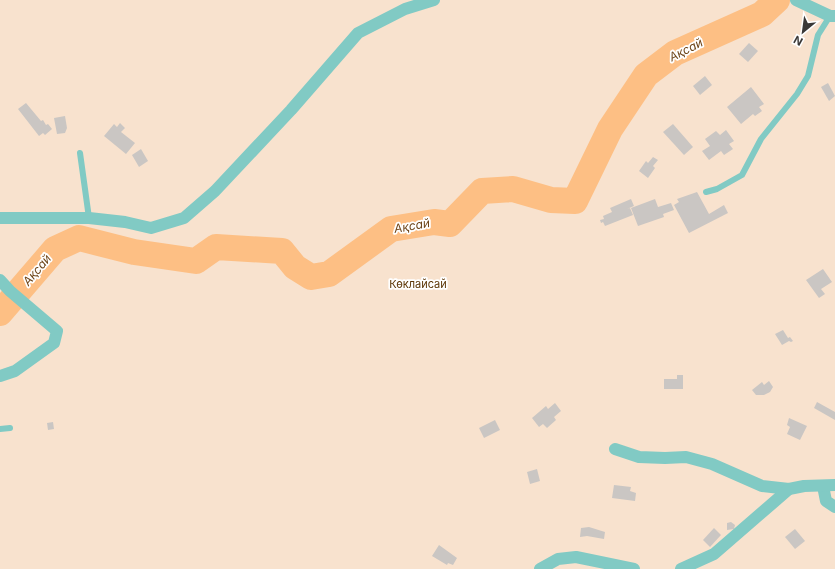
<svg xmlns="http://www.w3.org/2000/svg" width="835" height="569" viewBox="0 0 835 569" font-family="Inter,sans-serif">
	<style>
		.green { fill: #f8e2ce }
		.lines { fill: none; stroke-linecap: round; stroke-linejoin: round }
		.river { stroke: #fdbf84; stroke-width: 26 }
		.building { fill: #cac6c3 }
		.service { stroke: #81cac4; stroke-width: 6 }
		.minor { stroke: #81cac4; stroke-width: 12 }
		.labels { text-anchor: middle; stroke-width: 3.5; stroke-linejoin: round; paint-order: stroke }
		.park-label { font-size: 11px; fill: #5e3707; stroke: #fff }
		.water-label { font-size: 12px; font-style: italic; fill: #6e4519; stroke: #fff }
	</style>
	<rect width="100%" height="100%" fill="#fffbf8"/>
	<rect class="green" x="0" y="0" width="835" height="569"/>
	<g class="lines">
		<polyline class="river" points="0,313 55,249 79,238 134,252 196,261 216,247 282,251 295,267 311,277 329,274 391,229 434,222 450,224 482,191 513,189 551,200 575,201 610,129 646,75 675,53 762,14 777,0"/>
	</g>
	<g class="building">
		<polygon points="749,43 758,51 748,62 739,54"/>
		<polygon points="705,76 712,85 700,95 693,86"/>
		<polygon points="828,83 835,96 829,101 821,87"/>
		<polygon points="751,87 764,104 759,107 762,111 755,116 753,114 741,124 727,107"/>
		<polygon points="26,103 41,121 43,120 46,125 48,124 52,129 45,135 43,133 39,136 18,109"/>
		<polygon points="65,116 67,128 65,133 57,134 54,118"/>
		<polygon points="120,123 125,128 121,132 135,143 126,154 104,136 114,124 117,127"/>
		<polygon points="673,124 693,147 684,155 663,132"/>
		<polygon points="726,130 734,141 729,144 733,149 724,155 721,151 709,160 702,151 710,146 705,139 716,131 720,135"/>
		<polygon points="141,149 148,161 139,167 132,155"/>
		<polygon points="653,157 658,160 653,166 655,168 648,178 639,171 646,161 648,163"/>
		<polygon points="697,192 709,214 724,205 728,213 689,233 674,205 679,202 677,199"/>
		<polygon points="631,199 634,206 627,209 630,208 633,215 605,226 603,222 601,223 600,220 604,219 603,216 612,212 610,208"/>
		<polygon points="655,199 658,207 671,203 674,210 663,214 664,217 638,226 631,208"/>
		<polygon points="823,269 832,282 821,289 825,294 819,298 806,280"/>
		<polygon points="783,330 788,338 790,337 793,341 791,342 789,341 782,345 775,334"/>
		<polygon points="677,375 683,375 683,389 664,389 664,379 677,379"/>
		<polygon points="769,381 773,387 770,392 764,395 756,395 752,390 762,382 764,385"/>
		<polygon points="817,402 835,412 835,420 814,408"/>
		<polygon points="555,403 561,411 554,417 556,420 547,428 543,424 539,427 532,418 546,406 548,409"/>
		<polygon points="789,418 807,426 800,440 787,434 790,427 787,425"/>
		<polygon points="495,420 500,430 484,438 479,428"/>
		<polygon points="53,422 54,429 48,430 47,423"/>
		<polygon points="537,469 540,481 530,484 527,472"/>
		<polygon points="614,485 631,487 630,491 636,493 635,501 612,498"/>
		<polygon points="731,522 735,525 734,529 727,530 727,523"/>
		<polygon points="589,527 605,532 604,539 587,536 580,537 581,528"/>
		<polygon points="714,528 721,535 710,547 703,540"/>
		<polygon points="795,529 805,541 795,549 785,537"/>
		<polygon points="439,545 457,558 453,565 448,563 447,565 432,556"/>
	</g>
	<g class="lines">
		<g class="service">
			<polyline points="80,153 89,218"/>
			<polyline points="706,192 717,189 742,175 761,139 797,94 808,76 818,35 830,16"/>
			<polyline points="0,429 10,428"/>
		</g>
		<g class="minor">
			<polyline points="796,0 830,16 835,16"/>
			<polyline points="0,218 89,218 125,222 151,228 184,218 215,191 291,110 358,33 405,9 434,0"/>
			<polyline points="0,280 10,291 57,331 54,343 15,371 0,376"/>
			<polyline points="615,449 639,457 665,458 686,457 712,464 762,486 789,489"/>
			<polyline points="823,486 826,501 835,507"/>
			<polyline points="540,569 558,559 576,557 634,569"/>
			<polyline points="681,569 714,554 789,489 804,486 835,485"/>
		</g>
	</g>
	<g class="labels">
		<g class="park-label">
			<text x="418" y="288">Көклайсай</text>
		</g>
		<g class="water-label">
			<text transform="translate(686 50) rotate(-27)" y="4">Ақсай</text>
			<text transform="translate(412 226) rotate(-10)" y="4">Ақсай</text>
			<text transform="translate(37 270) rotate(-50)" y="4">Ақсай</text>
		</g>
	</g>
	<g transform="translate(803 32) rotate(209)" stroke="#ffffff" stroke-width="3" paint-order="stroke">
	<path d="M0-3L7 15L0 10L-7 15Z" fill="#3a3837"/>
	<text y="-6" font-size="11" font-weight="bold" text-anchor="middle" fill="#3a3837">N</text>
	</g>
</svg>
